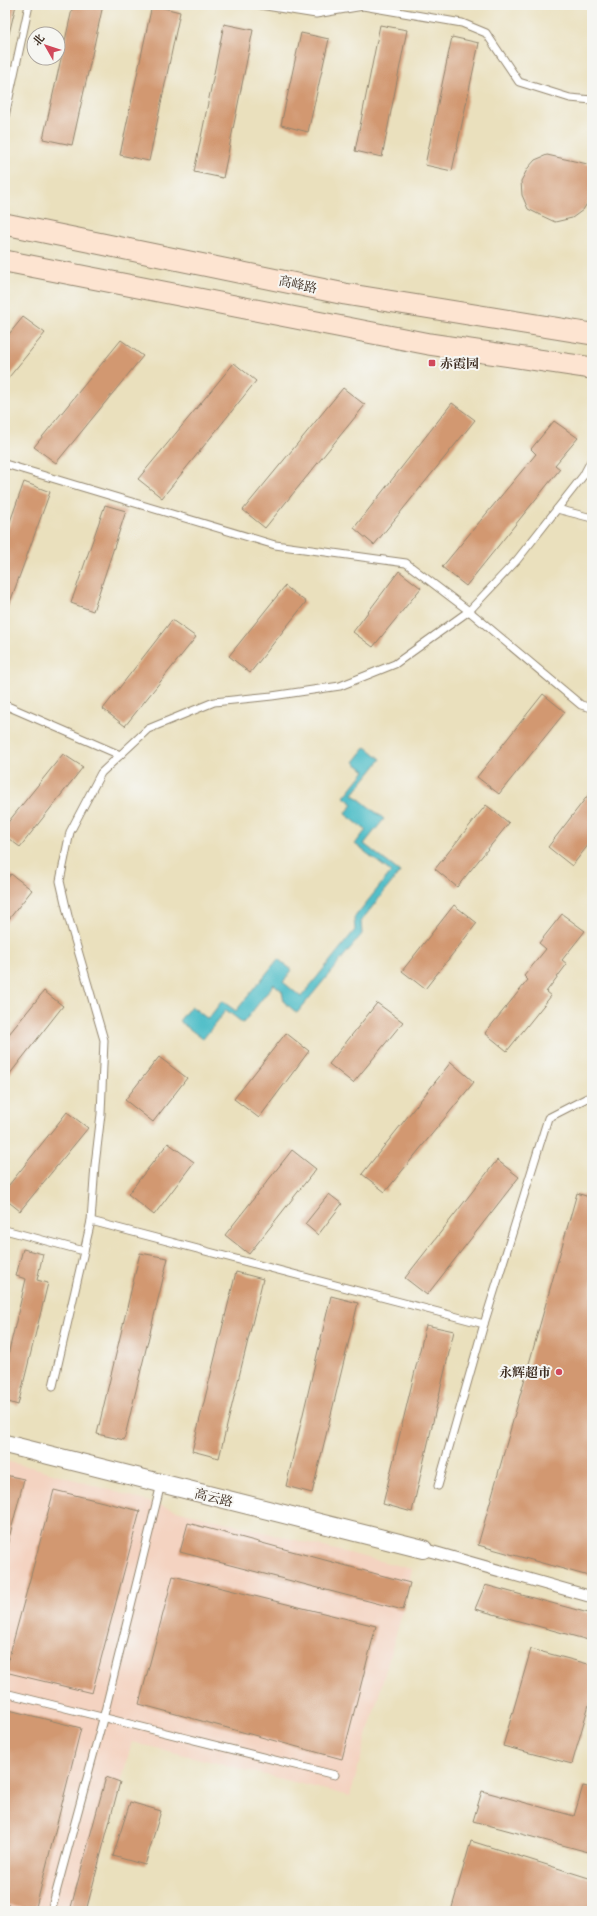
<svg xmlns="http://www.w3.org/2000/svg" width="597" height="1916" viewBox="0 0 597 1916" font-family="'IM FELL Double Pica','Noto Serif SC',serif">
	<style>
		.built { fill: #f4d3c1 }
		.water { fill: #52bfc9; stroke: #467474 }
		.building { fill: #d29871 }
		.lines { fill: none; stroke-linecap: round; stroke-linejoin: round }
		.service-casing { stroke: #92856e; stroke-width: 9 }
		.pedestrian-casing { stroke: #92856e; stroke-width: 13 }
		.tertiary-casing { stroke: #92856e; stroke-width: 20 }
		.secondary-casing { stroke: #92856e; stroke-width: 23 }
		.service { stroke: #fff; stroke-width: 7 }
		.pedestrian { stroke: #fff; stroke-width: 11 }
		.tertiary { stroke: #fff; stroke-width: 18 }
		.secondary { stroke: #fde4d1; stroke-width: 21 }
		.poi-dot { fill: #d1495b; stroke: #f6f6f2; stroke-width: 1.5 }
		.labels { text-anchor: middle; stroke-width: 4; stroke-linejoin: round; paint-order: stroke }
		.street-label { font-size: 13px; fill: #3b2a1e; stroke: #f6f6f2 }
		.poi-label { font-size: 13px; font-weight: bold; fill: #3b2a1e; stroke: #f6f6f2; text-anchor: start }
	</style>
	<rect width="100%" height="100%" fill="#f6f6f2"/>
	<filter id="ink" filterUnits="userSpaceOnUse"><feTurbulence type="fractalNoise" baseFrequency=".025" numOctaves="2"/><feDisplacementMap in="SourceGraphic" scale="8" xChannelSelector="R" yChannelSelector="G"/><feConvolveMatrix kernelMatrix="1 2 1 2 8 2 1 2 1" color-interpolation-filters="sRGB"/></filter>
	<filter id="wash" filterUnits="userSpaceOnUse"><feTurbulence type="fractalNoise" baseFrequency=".012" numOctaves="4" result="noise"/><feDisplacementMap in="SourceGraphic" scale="16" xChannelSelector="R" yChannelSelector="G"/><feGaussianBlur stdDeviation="0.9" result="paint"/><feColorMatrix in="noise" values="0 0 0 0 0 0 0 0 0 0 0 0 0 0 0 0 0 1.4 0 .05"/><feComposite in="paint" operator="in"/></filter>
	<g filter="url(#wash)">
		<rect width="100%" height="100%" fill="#eae0bd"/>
		<polygon class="built" points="5,1461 39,1469 180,1511 412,1569 403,1610 350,1796 132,1742 86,1911 5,1911"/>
		<polygon class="water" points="366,747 381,759 353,794 384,819 364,844 400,872 361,921 362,934 297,1013 284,1002 282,991 274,984 243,1023 226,1010 203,1039 179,1021 191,1006 208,1019 222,1001 236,1011 278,959 292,970 283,982 301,997 355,930 354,918 391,872 355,844 366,830 345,814 353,804 344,797 365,771 354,762"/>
		<g id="blocks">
			<g class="building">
				<polygon points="5,5 16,5 6,46 5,46"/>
				<polygon points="73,5 103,5 72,145 43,139"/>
				<polygon points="152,5 180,12 149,161 120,155"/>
				<polygon points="224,24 253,30 223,178 194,172"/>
				<polygon points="380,25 407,30 382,157 355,151"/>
				<polygon points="301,33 329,39 308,132 281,125"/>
				<polygon points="452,37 479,43 452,171 425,165"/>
				<polygon points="547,155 592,165 592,189 590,189 588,202 583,210 572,218 555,222 540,215 528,209 522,195 521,181 528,168 535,160"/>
				<polygon points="23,317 45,333 5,382 5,339"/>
				<polygon points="121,340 143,356 56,463 34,447"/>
				<polygon points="234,363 256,381 162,498 138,479"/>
				<polygon points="343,388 365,405 265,528 243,510"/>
				<polygon points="452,403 475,420 374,545 354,528"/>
				<polygon points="554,421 578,438 555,465 560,469 466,586 442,567 536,454 531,449"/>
				<polygon points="24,482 50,492 5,616 5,536"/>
				<polygon points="105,505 126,511 93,611 71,603"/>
				<polygon points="399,571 421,588 373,647 353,632"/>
				<polygon points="285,586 306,602 250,673 229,656"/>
				<polygon points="172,620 196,637 125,726 103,709"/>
				<polygon points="543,694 565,712 499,794 477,777"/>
				<polygon points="63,754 83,767 20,847 5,836 5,826"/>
				<polygon points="592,790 592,840 572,866 548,847"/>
				<polygon points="486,805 509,823 457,887 435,869"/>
				<polygon points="11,874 32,890 5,924 5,882"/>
				<polygon points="454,905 477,923 425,989 402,971"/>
				<polygon points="562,914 585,931 562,960 567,964 546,992 551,996 507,1051 485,1033 528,980 524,976 546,949 539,943"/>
				<polygon points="44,991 63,1006 5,1080 5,1039"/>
				<polygon points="377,1003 403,1022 353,1083 329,1064"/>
				<polygon points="286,1033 309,1051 259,1118 234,1099"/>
				<polygon points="159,1057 187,1078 153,1122 125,1100"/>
				<polygon points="451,1062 474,1082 385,1192 362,1174"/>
				<polygon points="67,1112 88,1128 20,1211 5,1199 5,1190"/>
				<polygon points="168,1143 194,1162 154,1215 128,1194"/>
				<polygon points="292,1150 316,1169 249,1254 225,1235"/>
				<polygon points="497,1160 519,1177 427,1295 405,1278"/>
				<polygon points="577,1193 592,1198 592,1577 478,1545"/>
				<polygon points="329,1194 342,1204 318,1235 305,1224"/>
				<polygon points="23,1249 43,1254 37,1280 48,1283 18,1405 5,1401 5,1368 26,1279 16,1276"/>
				<polygon points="140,1253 168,1258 124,1440 97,1434"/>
				<polygon points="236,1272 263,1279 219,1458 192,1451"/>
				<polygon points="331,1296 358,1303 312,1493 286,1486"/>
				<polygon points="426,1325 454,1331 412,1512 383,1504"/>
				<polygon points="5,1475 24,1479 6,1550 5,1550"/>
				<polygon points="54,1490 140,1511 92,1693 5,1672"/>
				<polygon points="188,1523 410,1583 403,1610 180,1552"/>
				<polygon points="173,1576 376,1626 342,1759 139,1704"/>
				<polygon points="485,1585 592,1614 592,1641 475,1609"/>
				<polygon points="531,1649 592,1665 592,1694 572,1764 503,1746"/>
				<polygon points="5,1709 81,1728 35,1911 5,1904"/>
				<polygon points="106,1777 120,1782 86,1911 70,1911"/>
				<polygon points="583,1786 592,1788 592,1853 473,1821 482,1791 574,1816"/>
				<polygon points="130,1802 161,1811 145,1865 113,1856"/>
				<polygon points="471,1841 592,1879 592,1911 451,1911"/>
			</g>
		</g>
	</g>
	<g filter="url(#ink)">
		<use href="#blocks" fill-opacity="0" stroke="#92856e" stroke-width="1"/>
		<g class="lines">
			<g class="service-casing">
				<g id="service">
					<polyline points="260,5 316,14 363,6 462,23 486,33 519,82 570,98 592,100"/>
					<polyline points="5,116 29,5"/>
					<polyline points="5,464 275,545 406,563 469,611 581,705 592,708"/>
					<polyline points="557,509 592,518"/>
					<polyline points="5,705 120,755"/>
					<polyline points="91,1221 484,1324"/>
					<polyline points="5,1230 84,1251"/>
					<polyline points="53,1386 91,1221 95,1165 101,1114 104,1040 68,916 60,881 70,832 101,773 148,729 214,702 272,696 340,686 395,664 469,611 517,560 583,476 592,459"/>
					<polyline points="438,1486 484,1324 548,1118 587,1098 592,1099"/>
					<polyline points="5,1693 335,1775"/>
					<polyline points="51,1911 103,1719 161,1484"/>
				</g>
			</g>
			<g class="pedestrian-casing">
				<polyline id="pedestrian" points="423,1549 592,1597"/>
			</g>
			<g class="tertiary-casing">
				<polyline id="tertiary" points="5,1444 423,1549"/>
			</g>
			<g class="secondary-casing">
				<g id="secondary">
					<polyline points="5,224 345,294 592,334"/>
					<polyline points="5,261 429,344 592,368"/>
				</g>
			</g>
			<use href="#service" class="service"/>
			<use href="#pedestrian" class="pedestrian"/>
			<use href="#tertiary" class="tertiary"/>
			<use href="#secondary" class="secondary"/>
		</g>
	</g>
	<g class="poi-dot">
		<rect x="428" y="359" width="8" height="8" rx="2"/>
		<circle cx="559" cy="1372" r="4"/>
	</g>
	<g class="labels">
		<g class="street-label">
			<text transform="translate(298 284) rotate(12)" y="5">高峰路</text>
			<text transform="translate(214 1497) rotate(14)" y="5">高云路</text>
		</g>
		<g class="poi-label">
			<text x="440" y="368">赤霞园</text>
			<text x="551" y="1377" text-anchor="end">永辉超市</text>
		</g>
	</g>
	<rect width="597" height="1916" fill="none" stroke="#f6f6f2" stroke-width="20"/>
	<g transform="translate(46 46) rotate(309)"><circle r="19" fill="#f6f6f2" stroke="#aba49d"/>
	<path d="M0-3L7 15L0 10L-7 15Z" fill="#d1495b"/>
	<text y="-6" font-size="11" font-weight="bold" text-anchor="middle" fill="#3b2a1e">北</text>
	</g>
</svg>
